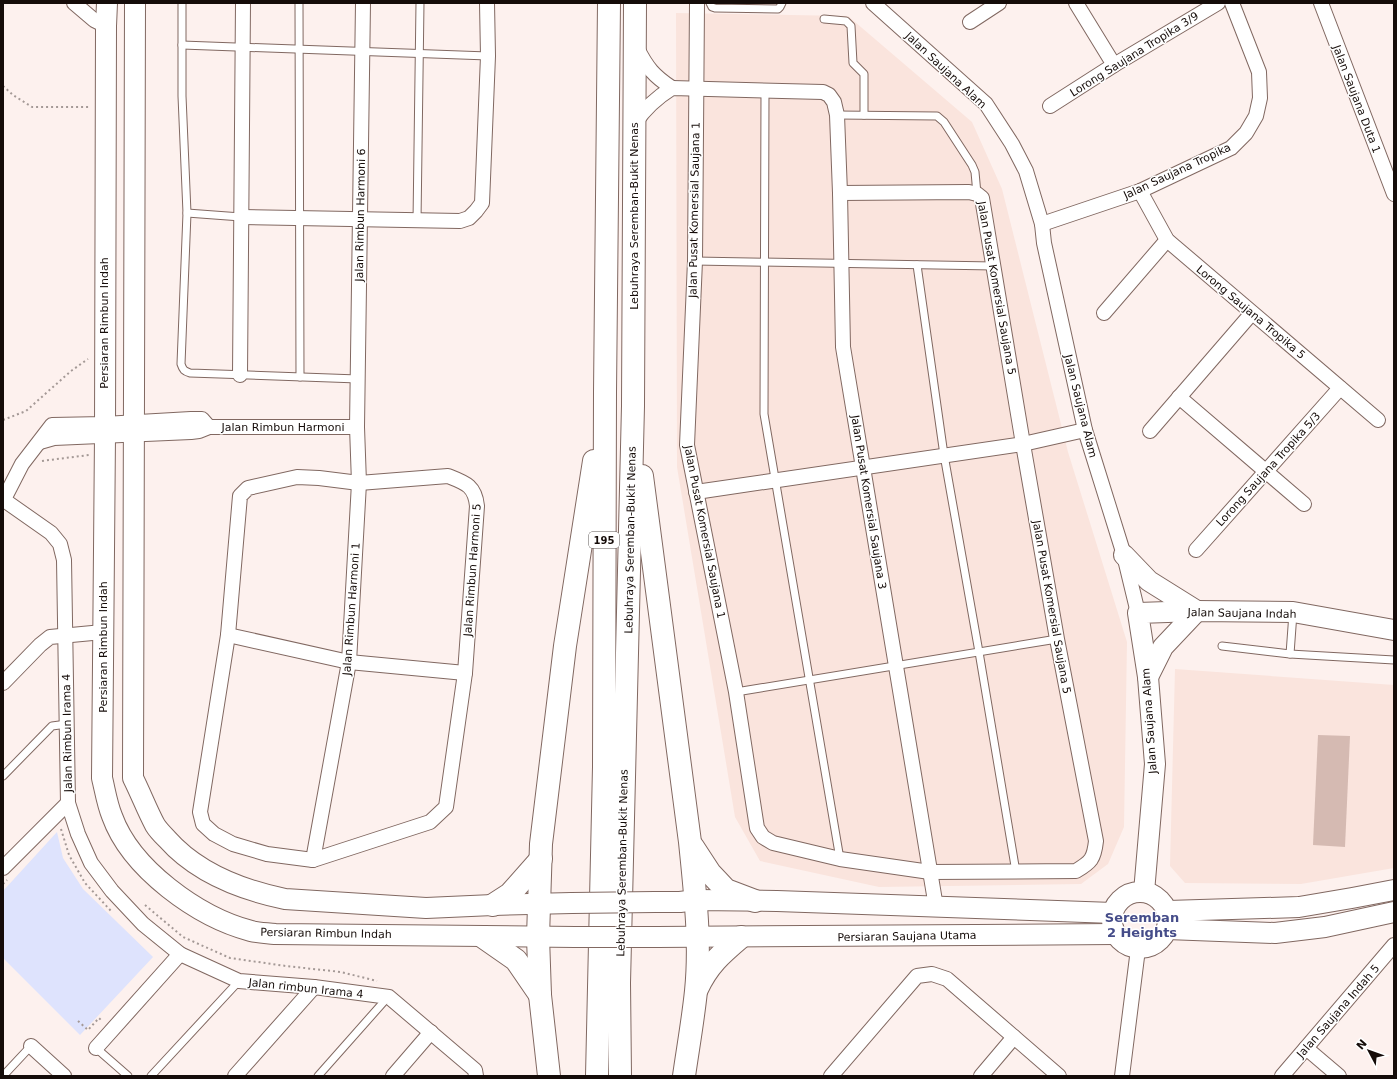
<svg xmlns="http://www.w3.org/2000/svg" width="1397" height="1079" viewBox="0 0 1397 1079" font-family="'DejaVu Sans',sans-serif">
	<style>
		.built { fill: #fae4dd }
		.green { fill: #dee3fd }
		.building { fill: #d5bab2 }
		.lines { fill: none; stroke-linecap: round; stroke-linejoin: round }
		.lane-casing { stroke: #816861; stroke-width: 9 }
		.street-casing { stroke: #816861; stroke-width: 16 }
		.secondary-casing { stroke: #816861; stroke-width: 22 }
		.highway-casing { stroke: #816861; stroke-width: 24 }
		.path { stroke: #a49996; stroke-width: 2; stroke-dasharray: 2 3; stroke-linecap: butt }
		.lane { stroke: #fff; stroke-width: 7 }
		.street { stroke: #fff; stroke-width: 14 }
		.secondary { stroke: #fff; stroke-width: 20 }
		.highway { stroke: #fff; stroke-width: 22 }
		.secondary-bridge-casing { stroke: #816861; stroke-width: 22; stroke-linecap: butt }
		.secondary-bridge { stroke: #fff; stroke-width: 20 }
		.labels { text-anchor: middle; stroke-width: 3; stroke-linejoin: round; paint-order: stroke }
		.shield { fill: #fff; stroke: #5b5553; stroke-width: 1 }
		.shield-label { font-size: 10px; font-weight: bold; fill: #150c09 }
		.street-label { font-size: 11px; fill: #150c09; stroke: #fff }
		.quarter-label { font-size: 13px; font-weight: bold; fill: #454c89; stroke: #fff }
	</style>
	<rect width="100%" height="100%" fill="#fdf1ee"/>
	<g class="built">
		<polygon points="676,13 848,16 972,122 1002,189 1068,452 1127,642 1124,827 1108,864 1081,884 879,887 760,861 735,817 677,467"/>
		<polygon points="1175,669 1394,685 1394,868 1301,884 1185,883 1170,866"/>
	</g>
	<polygon class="green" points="57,832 63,858 83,889 153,957 80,1035 3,958 3,891"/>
	<polygon class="building" points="1318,735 1350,736 1345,847 1313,845"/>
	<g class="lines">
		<g class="lane-casing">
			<g id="lane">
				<path d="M182,3V96L187,213L181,364C183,370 184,371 190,373L358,379"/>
				<polyline points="299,3 300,377"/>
				<polyline points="710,3 712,7 715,8 778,9 780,7 782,3"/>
				<polyline points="824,19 846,21 851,26 853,63 864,74 864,115"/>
				<polyline points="182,45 488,56"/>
				<polyline points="765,91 764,414 840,859"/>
				<polyline points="837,115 937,116 944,122 972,165 975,172 977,194"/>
				<polyline points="187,213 241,217"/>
				<polyline points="417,221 420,3"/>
				<polyline points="695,261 994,266"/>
				<polyline points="917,265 944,455 979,652 1016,872"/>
				<polyline points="1222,646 1290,654 1394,660"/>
				<polyline points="1290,654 1293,613"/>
				<polyline points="736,692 1057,639"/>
				<polyline points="3,776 52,726 67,724"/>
				<polyline points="96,1048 128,1076"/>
				<polyline points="3,1076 31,1046"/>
				<polyline points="151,1076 239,981"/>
				<polyline points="318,1076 388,997"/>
			</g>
		</g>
		<g class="street-casing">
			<g id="street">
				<polyline points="74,3 94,20 106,26"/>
				<path d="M697,3L695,261L687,445L736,692L757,828L763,837L773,843L840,859L930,872L1076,871C1091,862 1094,859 1096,841L1057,639L1023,444L982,198L977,194L969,192L840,193"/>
				<polyline points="873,3 986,104 1012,144 1026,171 1042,224 1044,243 1085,430 1124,555 1138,613"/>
				<polyline points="1076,3 1114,65"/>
				<polyline points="1321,3 1394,194"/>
				<polyline points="970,22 999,3"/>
				<path d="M637,48C647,68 654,76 672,88"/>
				<polyline points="1050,106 1114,65 1218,3"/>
				<path d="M635,123C645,108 656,98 672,88L823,92L829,95L834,102L837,115L840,193L843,347L936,907"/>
				<polyline points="1140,191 1167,240 1378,420"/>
				<polyline points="241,217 460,221 469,218 476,211 482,203 488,56 487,3"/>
				<polyline points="1042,224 1140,191 1231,148 1246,133 1256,116 1260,98 1259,72 1232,3"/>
				<polyline points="1104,313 1167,240"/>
				<polyline points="240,375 243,3"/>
				<polyline points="1179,397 1304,504"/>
				<polyline points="1150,431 1252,313"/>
				<polyline points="40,442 54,438 191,432 199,431 209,427 357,427"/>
				<path d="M448,476C466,483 475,486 477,506L465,673L446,807L430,822L313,860L267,854L233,844L214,834L203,824L200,812L228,635L240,496L248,488L297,477L319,478L359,483Z"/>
				<polyline points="696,492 1023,444 1085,430"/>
				<polyline points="4,500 51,533 60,544 64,560 68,803 78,834 91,863 112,891 143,924 180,954 239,981 314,987 389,997 475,1070 476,1076"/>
				<polyline points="3,501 22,464 52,425 104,424 191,419 202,419 209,427"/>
				<polyline points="1196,550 1340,388"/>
				<polyline points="228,635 349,662 465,673"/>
				<polyline points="3,683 40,645 50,637 103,632"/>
				<polyline points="313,860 349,662 359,483 357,427 363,3"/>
				<polyline points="3,868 68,803"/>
				<polyline points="31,1046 64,1076"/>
				<polyline points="96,1048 180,954"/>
				<polyline points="1306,1048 1339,1076"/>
				<polyline points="235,1076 314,987"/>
				<polyline points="393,1076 431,1032"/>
				<polyline points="831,1076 917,976 932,974 947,979 1059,1076"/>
				<polyline points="981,1076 1014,1037"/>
				<polyline points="1122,1076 1138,949"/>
				<polyline points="1282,1076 1394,945"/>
			</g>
		</g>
		<g class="secondary-casing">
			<g id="secondary">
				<path d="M107,3L106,26L105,436L102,778C105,790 107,804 112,816C131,869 198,917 251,931C259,933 267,933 275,934L575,937"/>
				<path d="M135,3L133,778C141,794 147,810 155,825C158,830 163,835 167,839C197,873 242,890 285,899L426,908L493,905L572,903"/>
				<polyline points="1124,555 1149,581 1197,611"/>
				<polyline points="1148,677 1163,647 1197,611"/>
				<circle cx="1140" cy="920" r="28"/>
				<polyline points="1144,892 1155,764 1148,677 1138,613 1197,611 1293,612 1394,630"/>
				<polyline points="655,902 680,902 696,900 777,901 1113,913"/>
				<polyline points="1168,911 1299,907 1352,898 1394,890"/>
				<polyline points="1167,929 1275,933 1325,927 1394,912"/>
				<polyline points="657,937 1115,934"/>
			</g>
		</g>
		<g class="highway-casing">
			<g id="highway">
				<path d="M642,476L690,842C695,892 701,942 696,991C693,1020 688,1048 684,1076"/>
				<polyline points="693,847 710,873 726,890 755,901"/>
				<polyline points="493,905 510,894 541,859"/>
				<polyline points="483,937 516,960 540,995"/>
				<path d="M697,989C708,965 721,954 741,937"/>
				<polyline points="549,1076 540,995 538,937 541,844 565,646 594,461"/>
				<polyline points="597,1076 604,767 605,392 609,3"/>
				<polyline points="620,1076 619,983 633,406 635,3"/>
			</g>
		</g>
		<g class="path">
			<polyline points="3,86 13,95 32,107 90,107"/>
			<polyline points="3,420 26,411 71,371 88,359"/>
			<polyline points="42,461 89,455"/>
			<polyline points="61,829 69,855 85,883 112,912"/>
			<polyline points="3,884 7,880"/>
			<polyline points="145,905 183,937 230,958 286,966 341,972 377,981"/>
			<polyline points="78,1021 88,1030 99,1018 102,1021"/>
		</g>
		<use href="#lane" class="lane"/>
		<use href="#street" class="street"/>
		<use href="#secondary" class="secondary"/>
		<use href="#highway" class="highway"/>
		<g class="secondary-bridge-casing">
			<g id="secondary-bridge">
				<polyline points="572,903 655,902"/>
				<polyline points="575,937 657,937"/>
			</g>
		</g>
		<use href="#secondary-bridge" class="secondary-bridge"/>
	</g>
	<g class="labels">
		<rect class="shield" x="589" y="532" width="30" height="16" rx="3"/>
		<g class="shield-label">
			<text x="604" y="544">195</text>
		</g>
		<g class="street-label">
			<text transform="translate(1134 54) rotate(-32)" y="4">Lorong Saujana Tropika 3/9</text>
			<text transform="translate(946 70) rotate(43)" y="4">Jalan Saujana Alam</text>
			<text transform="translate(1357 99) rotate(69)" y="4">Jalan Saujana Duta 1</text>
			<text transform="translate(1177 171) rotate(-25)" y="4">Jalan Saujana Tropika</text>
			<text transform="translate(694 210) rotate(-89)" y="4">Jalan Pusat Komersial Saujana 1</text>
			<text transform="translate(360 215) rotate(-89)" y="4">Jalan Rimbun Harmoni 6</text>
			<text transform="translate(634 216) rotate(-90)" y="4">Lebuhraya Seremban-Bukit Nenas</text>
			<text transform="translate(997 288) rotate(80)" y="4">Jalan Pusat Komersial Saujana 5</text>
			<text transform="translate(1251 312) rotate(40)" y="4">Lorong Saujana Tropika 5</text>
			<text transform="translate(104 323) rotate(-90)" y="4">Persiaran Rimbun Indah</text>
			<text transform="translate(1081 406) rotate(76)" y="4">Jalan Saujana Alam</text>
			<text x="283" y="431">Jalan Rimbun Harmoni</text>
			<text transform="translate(1268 469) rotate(-48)" y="4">Lorong Saujana Tropika 5/3</text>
			<text transform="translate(869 502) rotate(81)" y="4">Jalan Pusat Komersial Saujana 3</text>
			<text transform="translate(705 532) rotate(79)" y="4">Jalan Pusat Komersial Saujana 1</text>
			<text transform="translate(630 540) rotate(-89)" y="4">Lebuhraya Seremban-Bukit Nenas</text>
			<text transform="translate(472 570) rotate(-86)" y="4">Jalan Rimbun Harmoni 5</text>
			<text transform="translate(1052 607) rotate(80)" y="4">Jalan Pusat Komersial Saujana 5</text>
			<text transform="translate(351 609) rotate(-86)" y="4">Jalan Rimbun Harmoni 1</text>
			<text transform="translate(1242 613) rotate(1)" y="4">Jalan Saujana Indah</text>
			<text transform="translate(103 647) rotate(-90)" y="4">Persiaran Rimbun Indah</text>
			<text transform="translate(1149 721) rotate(-94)" y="4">Jalan Saujana Alam</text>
			<text transform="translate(67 733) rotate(-91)" y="4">Jalan Rimbun Irama 4</text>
			<text transform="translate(622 863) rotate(-89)" y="4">Lebuhraya Seremban-Bukit Nenas</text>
			<text transform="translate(326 933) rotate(1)" y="4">Persiaran Rimbun Indah</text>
			<text transform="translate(907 936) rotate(-1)" y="4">Persiaran Saujana Utama</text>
			<text transform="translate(306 988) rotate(6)" y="4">Jalan rimbun Irama 4</text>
			<text transform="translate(1338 1011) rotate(-49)" y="4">Jalan Saujana Indah 5</text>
		</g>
		<g class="quarter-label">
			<text x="1142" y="922">Seremban<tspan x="1142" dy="15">2 Heights</tspan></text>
		</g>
	</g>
	<rect width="1397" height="1079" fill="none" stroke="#150c09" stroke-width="8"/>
	<g transform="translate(1369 1051) rotate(311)" stroke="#ffffff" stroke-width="3" paint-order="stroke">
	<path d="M0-3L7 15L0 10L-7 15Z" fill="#150c09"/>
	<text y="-6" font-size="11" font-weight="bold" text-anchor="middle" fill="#150c09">N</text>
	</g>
</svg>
